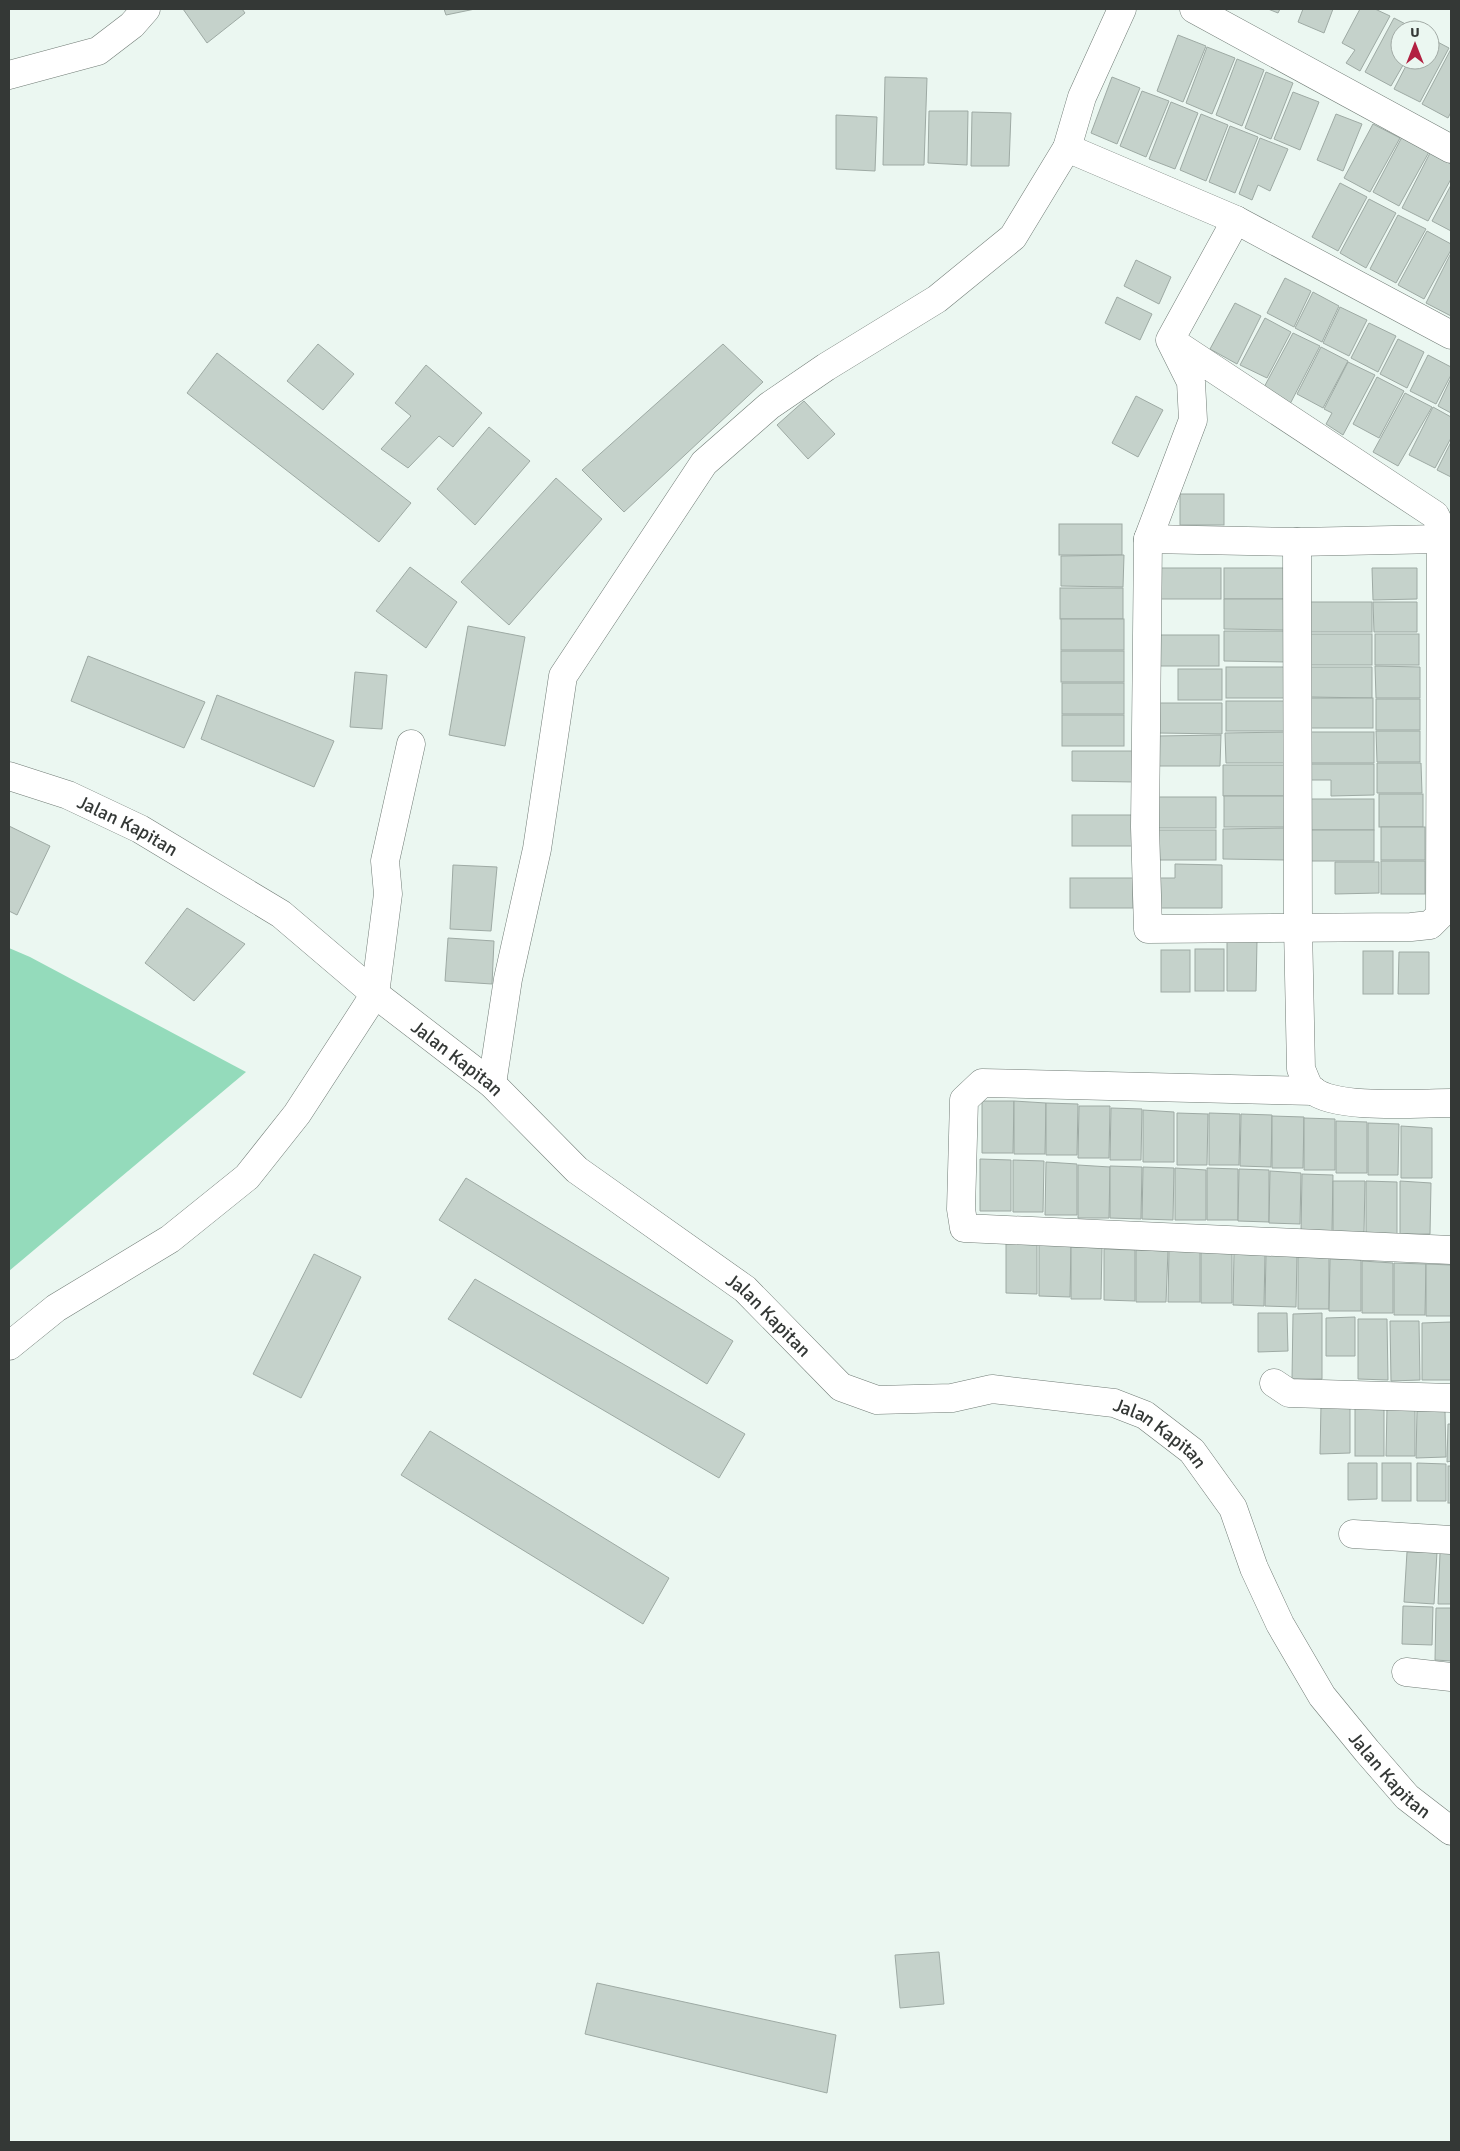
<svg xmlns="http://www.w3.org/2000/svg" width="1460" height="2151" viewBox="0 0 1460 2151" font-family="Signika,sans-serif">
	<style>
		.green { fill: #94dbbb }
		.building { fill: #c5d2cb; stroke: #9eaaa4 }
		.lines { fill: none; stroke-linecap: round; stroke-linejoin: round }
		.minor-casing { stroke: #717c76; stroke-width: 29 }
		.minor { stroke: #fff; stroke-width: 28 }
		.labels { text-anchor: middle; stroke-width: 4.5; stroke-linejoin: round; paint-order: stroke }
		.street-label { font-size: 19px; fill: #343836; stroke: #ebf7f1 }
	</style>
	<rect width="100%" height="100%" fill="#ebf7f1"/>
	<polygon class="green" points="9,948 30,957 246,1072 9,1271"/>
	<g class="building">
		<polygon points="183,9 242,9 245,13 207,43"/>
		<polygon points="444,9 475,9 446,15"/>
		<polygon points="1268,9 1280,9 1278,13"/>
		<polygon points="1303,9 1333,9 1324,33 1298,22"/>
		<polygon points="1360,9 1375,9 1390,16 1360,71 1346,63 1355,50 1342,43"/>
		<polygon points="1394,18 1417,30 1400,30 1400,60 1406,60 1391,86 1365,72"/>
		<polygon points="1178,35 1206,46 1183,102 1157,91"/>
		<polygon points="1430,38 1449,48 1420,102 1394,89 1409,60 1430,60"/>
		<polygon points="1207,47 1235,58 1212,114 1186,103"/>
		<polygon points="1451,49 1451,112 1448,118 1422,104"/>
		<polygon points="1237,59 1264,70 1242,126 1216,115"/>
		<polygon points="1266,72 1293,83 1271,139 1245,128"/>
		<polygon points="885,77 927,78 924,165 883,165"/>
		<polygon points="1112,77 1140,88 1117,144 1091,133"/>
		<polygon points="1142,91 1169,101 1146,157 1120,146"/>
		<polygon points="1293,92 1319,102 1300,150 1274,139"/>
		<polygon points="1171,102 1198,113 1175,169 1149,159"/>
		<polygon points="929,111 968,111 967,165 928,163"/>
		<polygon points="972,112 1011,113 1009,166 971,166"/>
		<polygon points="1201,114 1228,125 1206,181 1180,170"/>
		<polygon points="1336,114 1362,124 1343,171 1317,160"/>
		<polygon points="836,115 877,117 875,171 836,169"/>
		<polygon points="1373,124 1400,138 1370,192 1344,178"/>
		<polygon points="1230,126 1258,137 1235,193 1209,182"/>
		<polygon points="1402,137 1429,152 1399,206 1373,192"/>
		<polygon points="1260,138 1288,149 1270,191 1258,185 1252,200 1239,194"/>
		<polygon points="1430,153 1451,164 1451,179 1428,221 1402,208"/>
		<polygon points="1340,183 1367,197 1338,251 1312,237"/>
		<polygon points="1451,185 1451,231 1432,221"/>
		<polygon points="1369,199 1396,213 1366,268 1340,253"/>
		<polygon points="1398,215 1426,229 1396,283 1370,269"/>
		<polygon points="1427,231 1451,244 1451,250 1424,299 1398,285"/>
		<polygon points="1451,253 1451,316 1426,303"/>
		<polygon points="1136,260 1171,277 1159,304 1124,286"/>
		<polygon points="1285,278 1311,291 1294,327 1267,313"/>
		<polygon points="1313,292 1339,306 1322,342 1295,328"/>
		<polygon points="1117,297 1152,314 1140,340 1105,323"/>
		<polygon points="1235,303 1261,316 1237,364 1210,349"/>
		<polygon points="1340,307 1367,320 1349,356 1323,343"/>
		<polygon points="1265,318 1291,332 1267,378 1240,365"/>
		<polygon points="1369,323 1396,336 1378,372 1351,358"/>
		<polygon points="1293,333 1320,346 1289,406 1262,391"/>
		<polygon points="1398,339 1424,352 1407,388 1380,374"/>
		<polygon points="318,344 354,374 323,410 287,381"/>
		<polygon points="723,344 763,382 624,512 582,470"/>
		<polygon points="1321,347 1348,361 1323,408 1297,394"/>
		<polygon points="217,353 411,503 379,542 187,393"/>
		<polygon points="1428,355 1451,367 1451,375 1436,404 1410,391"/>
		<polygon points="1348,362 1375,375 1343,435 1326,424 1332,413 1324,409"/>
		<polygon points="426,365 482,413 453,447 439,436 408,468 381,449 411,416 395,403"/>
		<polygon points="1377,377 1404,391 1379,438 1353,424"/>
		<polygon points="1451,378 1451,413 1438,406"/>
		<polygon points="1405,393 1432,407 1398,466 1373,452"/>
		<polygon points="1136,396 1163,410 1138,457 1112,443"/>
		<polygon points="804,401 835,434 808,459 777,425"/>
		<polygon points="1433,407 1451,417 1451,438 1435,468 1409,455"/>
		<polygon points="489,427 530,461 475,525 437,489"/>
		<polygon points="1451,442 1451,477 1437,470"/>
		<polygon points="556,478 602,519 509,625 461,582"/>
		<rect x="1180" y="494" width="44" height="31"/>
		<rect x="1059" y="524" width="63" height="31"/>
		<polygon points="1124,555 1123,587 1061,586 1061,556"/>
		<polygon points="410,567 457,602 426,648 376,611"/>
		<rect x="1158" y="568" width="63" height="31"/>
		<rect x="1224" y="568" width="63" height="31"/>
		<polygon points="1372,568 1417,568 1417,599 1373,600"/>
		<rect x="1060" y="588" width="63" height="31"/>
		<polygon points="1224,599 1287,599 1287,630 1224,629"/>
		<rect x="1309" y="602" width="63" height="30"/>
		<polygon points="1373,602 1417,602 1417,632 1374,632"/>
		<rect x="1061" y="619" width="63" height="31"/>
		<polygon points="468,626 525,637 505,746 449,735"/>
		<polygon points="1224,631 1287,631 1287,662 1224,661"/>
		<rect x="1310" y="634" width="62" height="31"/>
		<rect x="1375" y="634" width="44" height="31"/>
		<rect x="1156" y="635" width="63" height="31"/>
		<rect x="1061" y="651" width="63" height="31"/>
		<polygon points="88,656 205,702 184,748 71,701"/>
		<polygon points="1375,666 1420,667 1420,698 1376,698"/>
		<rect x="1226" y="667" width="63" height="31"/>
		<polygon points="1310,667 1372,667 1372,698 1310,697"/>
		<rect x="1178" y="669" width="44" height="31"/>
		<polygon points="355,672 387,675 382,729 350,727"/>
		<rect x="1062" y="683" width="62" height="31"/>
		<polygon points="217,695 334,741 314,787 201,739"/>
		<rect x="1310" y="698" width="63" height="30"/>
		<rect x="1376" y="699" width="44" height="31"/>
		<rect x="1226" y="701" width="62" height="30"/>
		<polygon points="1159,703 1222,703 1222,734 1159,733"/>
		<rect x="1062" y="715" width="62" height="31"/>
		<polygon points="1376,731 1420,731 1420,762 1377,762"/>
		<polygon points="1288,732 1288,763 1226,763 1225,733"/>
		<rect x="1311" y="732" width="63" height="31"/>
		<polygon points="1221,735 1220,766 1158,766 1158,736"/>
		<polygon points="1072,751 1135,751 1135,782 1072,781"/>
		<polygon points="1377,763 1421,763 1422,793 1377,793"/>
		<polygon points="1311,764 1374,764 1374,795 1331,796 1331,780 1311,780"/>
		<polygon points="1223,765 1287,765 1286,796 1223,796"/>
		<rect x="1379" y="794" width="44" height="33"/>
		<rect x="1224" y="796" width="63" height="31"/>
		<rect x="1153" y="797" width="63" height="31"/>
		<rect x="1311" y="799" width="63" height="31"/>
		<rect x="1072" y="815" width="63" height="31"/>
		<polygon points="9,826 50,846 17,915 9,911"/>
		<rect x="1381" y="827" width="44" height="33"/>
		<polygon points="1286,828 1286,860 1223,859 1223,829"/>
		<rect x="1153" y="830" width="63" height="30"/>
		<rect x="1311" y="830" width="63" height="31"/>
		<rect x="1381" y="861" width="44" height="33"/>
		<polygon points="1335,862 1379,862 1379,893 1335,894"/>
		<polygon points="1175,864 1222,865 1222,908 1159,908 1158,878 1175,878"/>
		<polygon points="453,865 497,867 491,931 450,929"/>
		<rect x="1070" y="878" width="63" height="30"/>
		<polygon points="187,908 245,944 194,1001 145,963"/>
		<polygon points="448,938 494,941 492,984 445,981"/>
		<polygon points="1227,940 1257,940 1256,991 1227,991"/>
		<rect x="1195" y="949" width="29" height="42"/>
		<rect x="1161" y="950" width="29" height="42"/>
		<rect x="1363" y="951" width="30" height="43"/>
		<polygon points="1399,952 1429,952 1429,994 1398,994"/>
		<polygon points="982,1101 1014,1101 1013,1153 982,1153"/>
		<polygon points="1014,1101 1046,1103 1045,1154 1014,1154"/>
		<polygon points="1046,1103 1078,1104 1077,1155 1046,1155"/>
		<polygon points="1079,1106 1110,1106 1109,1158 1078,1158"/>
		<polygon points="1111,1108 1142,1109 1141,1160 1110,1160"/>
		<polygon points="1143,1110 1174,1112 1174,1162 1143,1162"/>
		<polygon points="1177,1113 1208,1114 1207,1165 1177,1165"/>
		<polygon points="1209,1113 1240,1114 1239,1165 1209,1165"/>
		<polygon points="1241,1114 1272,1115 1271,1167 1240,1166"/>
		<polygon points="1272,1116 1304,1117 1303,1168 1272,1168"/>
		<polygon points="1304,1118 1335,1119 1335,1170 1304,1170"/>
		<polygon points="1336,1121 1367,1122 1367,1173 1336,1173"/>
		<polygon points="1368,1123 1399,1124 1398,1175 1368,1175"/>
		<polygon points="1401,1126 1432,1128 1432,1178 1401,1178"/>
		<polygon points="980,1159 1011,1160 1011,1211 980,1211"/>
		<polygon points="1013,1160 1044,1161 1043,1212 1013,1212"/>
		<polygon points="1046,1162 1077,1164 1077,1215 1045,1215"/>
		<polygon points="1078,1165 1110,1167 1109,1218 1078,1218"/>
		<polygon points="1110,1166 1142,1167 1141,1219 1110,1218"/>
		<polygon points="1143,1167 1174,1168 1173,1220 1142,1219"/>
		<polygon points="1175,1168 1206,1170 1206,1220 1175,1220"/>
		<polygon points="1207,1168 1238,1169 1238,1220 1207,1220"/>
		<polygon points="1239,1169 1269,1170 1269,1222 1238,1221"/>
		<polygon points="1270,1171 1301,1173 1300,1224 1269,1223"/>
		<polygon points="1302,1174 1333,1175 1332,1232 1301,1232"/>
		<polygon points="466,1178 733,1341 707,1384 439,1220"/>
		<polygon points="1333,1181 1365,1181 1364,1233 1333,1233"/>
		<polygon points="1366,1181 1397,1182 1397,1234 1366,1234"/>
		<polygon points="1400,1181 1431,1183 1430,1234 1400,1234"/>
		<polygon points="1006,1241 1037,1242 1037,1294 1006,1293"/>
		<polygon points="1039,1244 1071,1245 1070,1297 1039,1296"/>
		<polygon points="1071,1247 1102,1248 1101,1299 1071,1299"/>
		<polygon points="1104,1249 1135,1250 1135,1301 1104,1300"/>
		<polygon points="1136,1250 1168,1251 1166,1302 1136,1302"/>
		<polygon points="1169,1250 1200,1251 1200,1302 1168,1302"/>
		<polygon points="1201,1251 1232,1252 1232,1303 1201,1303"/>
		<polygon points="1234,1253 1265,1254 1264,1306 1233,1305"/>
		<polygon points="314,1254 361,1277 301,1398 253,1374"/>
		<polygon points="1266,1254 1297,1255 1296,1307 1265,1306"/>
		<polygon points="1298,1257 1329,1258 1329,1309 1298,1309"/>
		<polygon points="1330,1259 1361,1260 1361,1311 1329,1311"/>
		<polygon points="1362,1261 1393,1263 1393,1313 1362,1313"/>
		<polygon points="1394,1263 1426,1264 1425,1315 1394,1315"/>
		<polygon points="1426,1264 1451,1265 1451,1316 1426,1316"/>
		<polygon points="475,1279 745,1434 719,1478 448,1319"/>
		<polygon points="1258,1313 1287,1313 1288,1351 1258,1352"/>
		<polygon points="1322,1313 1322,1379 1292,1379 1293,1314"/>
		<polygon points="1355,1317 1355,1356 1326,1356 1326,1318"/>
		<polygon points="1358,1319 1387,1319 1388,1380 1358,1379"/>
		<polygon points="1390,1321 1419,1321 1420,1380 1391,1381"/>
		<polygon points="1451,1322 1451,1380 1422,1380 1422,1323"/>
		<polygon points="1321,1405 1350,1405 1350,1453 1320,1454"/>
		<rect x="1355" y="1406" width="29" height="50"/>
		<polygon points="1387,1407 1415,1408 1415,1456 1386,1456"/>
		<polygon points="1417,1411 1445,1411 1446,1457 1416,1458"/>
		<polygon points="1448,1424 1451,1424 1451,1461 1447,1462"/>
		<polygon points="430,1431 669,1578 643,1624 401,1475"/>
		<polygon points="1348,1463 1377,1463 1377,1499 1348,1500"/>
		<rect x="1382" y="1463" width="29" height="38"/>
		<polygon points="1417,1463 1446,1464 1446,1501 1417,1501"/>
		<rect x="1448" y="1466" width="3" height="37"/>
		<polygon points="1407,1552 1437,1552 1434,1604 1404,1602"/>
		<polygon points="1440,1553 1451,1553 1451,1604 1438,1604"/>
		<polygon points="1403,1606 1433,1607 1432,1645 1402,1644"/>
		<polygon points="1436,1608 1451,1608 1451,1661 1435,1660"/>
		<polygon points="939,1952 944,2004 900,2008 895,1955"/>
		<polygon points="597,1983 836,2035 827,2093 585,2034"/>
	</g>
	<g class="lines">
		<g class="minor-casing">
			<g id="minor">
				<polyline points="1194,9 1451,149"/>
				<polyline points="9,75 98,51 132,25 146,9"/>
				<polyline points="1067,148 1236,220 1451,335"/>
				<polyline points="1170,340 1435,515 1441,527 1440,915 1430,925 1411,927 1148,929 1145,827 1148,539 1193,420 1191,382 1170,340 1236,220"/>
				<polyline points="1148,539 1297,542 1440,539"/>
				<path d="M1297,542L1298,927L1301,1069C1304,1075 1307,1086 1312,1090C1337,1110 1418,1103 1451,1103"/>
				<path id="s1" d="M9,776L68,795L140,829L281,914L375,994L492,1084L577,1170L745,1289L841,1387L877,1400L952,1398L992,1389L1114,1403L1145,1415L1192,1451L1233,1508L1254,1568L1280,1624L1322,1696L1367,1751L1407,1797L1451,1831"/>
				<polyline points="492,1084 508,979 537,849 563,676 704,463 769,406 826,367 937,299 1013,237 1067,148 1082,97 1122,9"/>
				<polyline points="1314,1091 982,1083 964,1100 961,1209 964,1228 1451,1250"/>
				<polyline points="9,1346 56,1308 170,1239 247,1177 297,1114 375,994 388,894 385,861 411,744"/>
				<polyline points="1274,1383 1289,1393 1451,1398"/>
				<polyline points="1353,1534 1451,1540"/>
				<polyline points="1406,1672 1451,1677"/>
			</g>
		</g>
		<use href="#minor" class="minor"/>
	</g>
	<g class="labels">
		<g class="street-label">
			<text dy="7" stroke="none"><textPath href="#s1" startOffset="129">Jalan Kapitan</textPath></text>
			<text dy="7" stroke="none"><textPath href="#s1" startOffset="534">Jalan Kapitan</textPath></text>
			<text dy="7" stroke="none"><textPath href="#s1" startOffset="939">Jalan Kapitan</textPath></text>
			<text dy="7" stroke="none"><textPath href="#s1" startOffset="1374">Jalan Kapitan</textPath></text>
			<text dy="7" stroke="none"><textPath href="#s1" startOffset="1794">Jalan Kapitan</textPath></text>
		</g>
	</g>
	<rect width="1460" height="2151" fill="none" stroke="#343836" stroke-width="20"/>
	<g transform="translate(1415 45)"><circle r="24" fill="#ebf7f1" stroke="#a2aba6"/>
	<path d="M0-4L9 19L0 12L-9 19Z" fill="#b22041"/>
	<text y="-8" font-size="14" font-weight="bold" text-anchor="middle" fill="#343836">U</text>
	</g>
</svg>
